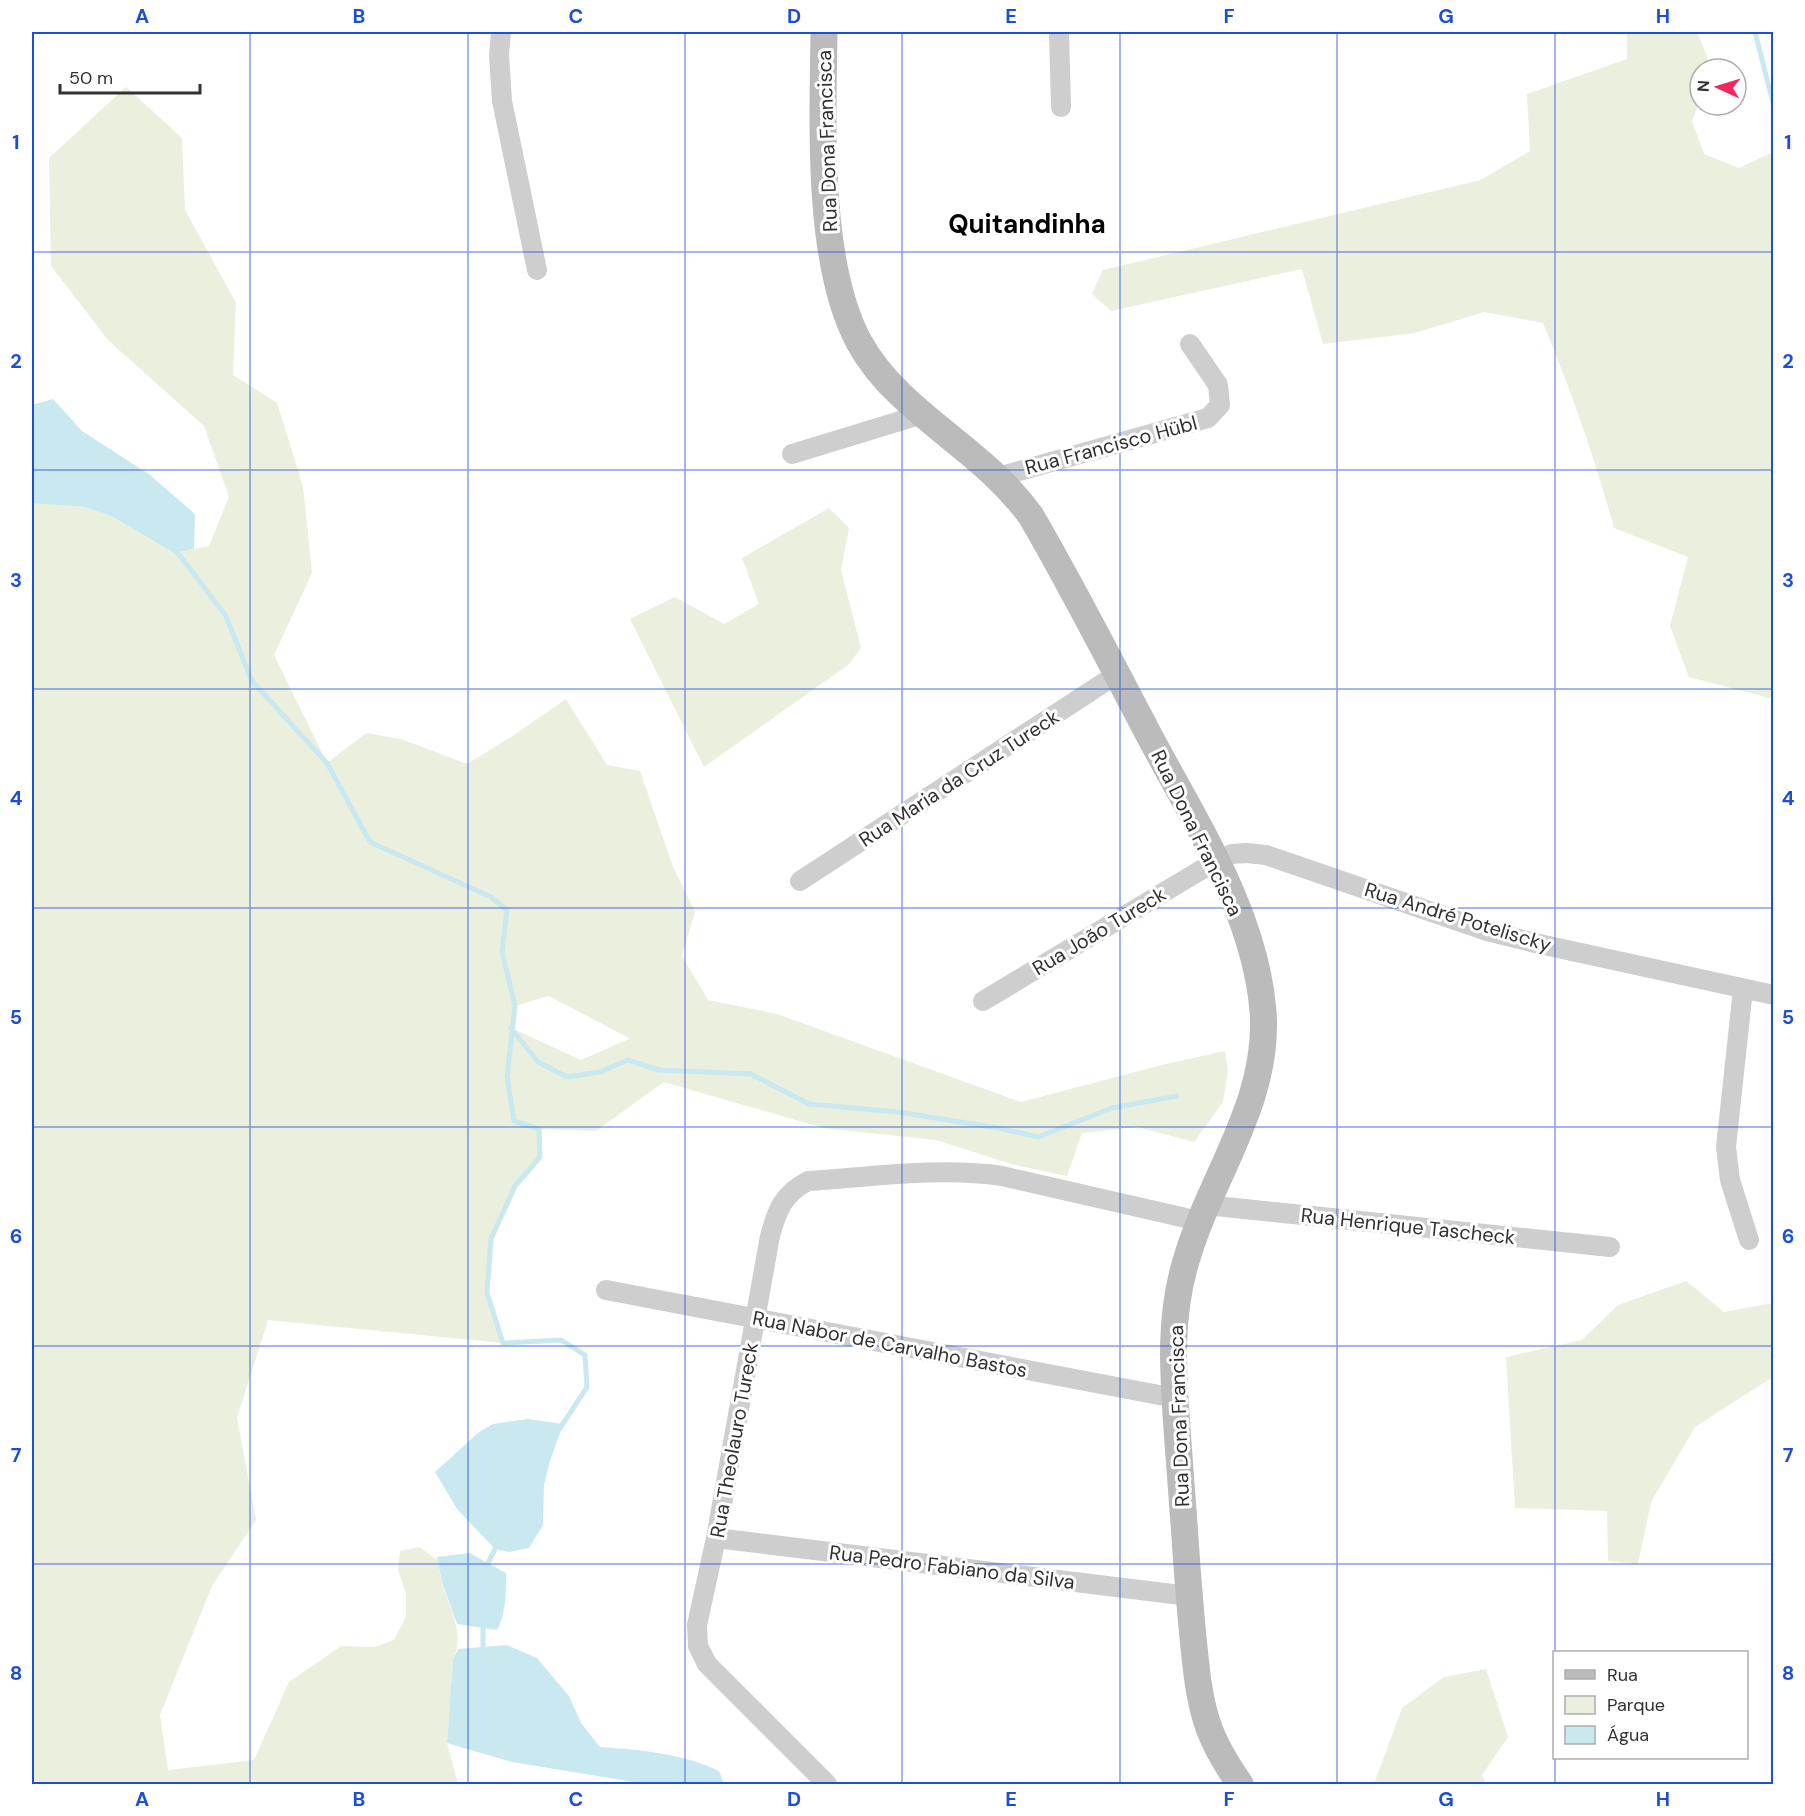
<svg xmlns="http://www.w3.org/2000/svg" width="1805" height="1816" viewBox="0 0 1805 1816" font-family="'DM Sans',sans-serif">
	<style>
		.green { fill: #eaefde; fill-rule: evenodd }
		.water { fill: #c9e8ef }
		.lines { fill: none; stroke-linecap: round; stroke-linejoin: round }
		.stream { stroke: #c9e8ef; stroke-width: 5 }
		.minor { stroke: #cecece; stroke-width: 20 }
		.secondary { stroke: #bbb; stroke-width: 27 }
		.grid { fill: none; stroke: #1d4ed8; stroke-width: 1.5; stroke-opacity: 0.55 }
		.labels { text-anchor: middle; stroke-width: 6; stroke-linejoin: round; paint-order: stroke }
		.street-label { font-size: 20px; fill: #313131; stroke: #fff }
		.district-label { font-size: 26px; font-weight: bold; fill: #000; stroke: #fff }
		.neatline { fill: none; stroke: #1d4ed8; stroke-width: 2 }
		.grid-label { font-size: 20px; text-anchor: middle; font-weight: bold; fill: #1d4ed8 }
	</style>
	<rect width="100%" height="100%" fill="#fff"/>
	<g class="green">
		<path d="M1627,32H1697L1707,56L1708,69H1700V100L1692,121L1704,154L1739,168L1773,152V699L1689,677L1670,626L1688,557L1614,528C1595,459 1571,390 1543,323L1484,312L1415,333L1323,344L1302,269L1111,311L1092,294L1103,270L1481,180L1530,151L1527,94L1627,59Z"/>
		<path d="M126,87L182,138L185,210L236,303L233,375L277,403L303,486L312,573L274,655L327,763L366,733L404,740L467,764L511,737L566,699L607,765L640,771L673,867L695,912L682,956L708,1000L777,1014L1021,1102L1162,1065L1225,1051L1228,1070L1223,1102L1194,1142L1138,1127L1082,1133L1067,1176L1015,1165L936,1140L823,1128L664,1082L596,1131L539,1129L540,1157L515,1186L491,1239L487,1293L503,1343L268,1320L237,1418L256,1520L212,1586L160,1715L168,1770L254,1760L289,1682L341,1646L375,1647L394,1640L406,1617V1593L398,1570L400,1551L419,1547L438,1560C439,1568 440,1576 442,1583C450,1610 465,1632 453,1661L447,1743L458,1784H32V502L85,507L113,517L174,553L209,546L229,497L204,426L108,340L51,266L49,158ZM549,996L629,1038V1039L581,1060L511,1028L515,1006Z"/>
		<polygon points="829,508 849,528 841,570 861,648 848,665 704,767 630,619 675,597 724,624 759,604 742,558"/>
		<polygon points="1686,1281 1724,1312 1773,1303 1773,1377 1695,1427 1651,1502 1638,1564 1608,1561 1607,1511 1515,1508 1506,1357 1582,1340 1618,1305"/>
		<polygon points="1486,1669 1508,1737 1482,1775 1486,1784 1374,1784 1402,1708 1444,1677"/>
	</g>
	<g class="water">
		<polygon points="53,399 82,431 150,475 195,514 194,549 174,553 113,517 85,507 32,503 32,405"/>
		<polygon points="527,1419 563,1424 550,1461 544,1485 543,1525 529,1548 509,1552 495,1549 457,1509 435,1472 479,1432 493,1424"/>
		<path d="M470,1553L506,1573C506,1592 506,1614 497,1630L457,1624L442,1582L437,1557Z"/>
		<path d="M507,1645L537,1658L569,1696L581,1723L600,1747C642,1750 681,1753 719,1771L724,1784H646L512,1762L447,1743L453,1660L458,1649Z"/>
	</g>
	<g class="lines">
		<g class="stream">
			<polyline points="1755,32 1774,107"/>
			<polyline points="174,548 226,616 252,681 327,763 370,842 491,897 507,910 502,952 515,1006 507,1077 514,1121 539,1129 540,1157 515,1186 491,1239 487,1293 503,1343 561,1340 585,1355 587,1387 560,1428"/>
			<polyline points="511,1028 538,1062 567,1077 600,1072 628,1060 659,1070 751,1074 809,1104 898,1112 998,1128 1038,1137 1112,1108 1177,1096"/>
			<polyline points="486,1567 498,1543"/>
			<polyline points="483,1624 483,1653"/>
		</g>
		<g class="minor">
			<polyline points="501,32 499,55 502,101 537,270"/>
			<polyline points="1059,32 1061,107"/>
			<polyline points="792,454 923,414"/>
			<polyline points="998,477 1208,418 1220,405 1218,385 1190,344"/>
			<polyline points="800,881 1117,674"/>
			<polyline points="1743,989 1726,1147 1730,1180 1749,1240"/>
			<polyline points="983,1001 1216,861 1232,854 1247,853 1266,855 1487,931 1535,943 1774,995"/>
			<polyline points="1206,1205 1610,1247"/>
			<polyline points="606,1290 1175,1398"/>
			<polyline points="716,1538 1189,1596"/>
			<path d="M827,1784L707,1664L698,1646L697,1625L716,1538L770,1236C777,1210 783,1194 808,1181C872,1177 939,1167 1002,1176L1199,1221"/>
		</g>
		<path class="secondary" d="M824,32C823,121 816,262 859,342C870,362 885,380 901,395C946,438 994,465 1031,516C1073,588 1111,663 1150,737C1195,822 1255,912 1263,1011C1270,1102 1210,1177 1186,1261C1169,1316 1173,1372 1177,1429C1180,1465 1182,1501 1185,1537C1187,1571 1190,1605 1193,1638C1196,1665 1198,1693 1206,1719C1213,1743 1226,1764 1240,1784"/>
	</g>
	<path class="grid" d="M250,32V1784M468,32V1784M685,32V1784M902,32V1784M1120,32V1784M1337,32V1784M1555,32V1652M32,252H1774M32,470H1774M32,689H1774M32,908H1774M32,1127H1774M32,1346H1774M32,1564H1774M1555,1758V1784"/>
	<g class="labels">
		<g class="street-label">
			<text transform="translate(827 141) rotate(-92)" y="7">Rua Dona Francisca</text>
			<text transform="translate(1111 445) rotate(-15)" y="7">Rua Francisco Hübl</text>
			<text transform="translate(959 778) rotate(-33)" y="7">Rua Maria da Cruz Tureck</text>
			<text transform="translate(1197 833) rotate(64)" y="7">Rua Dona Francisca</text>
			<text transform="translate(1458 917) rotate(17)" y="7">Rua André Poteliscky</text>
			<text transform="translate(1099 931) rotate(-31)" y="7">Rua João Tureck</text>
			<text transform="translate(1408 1226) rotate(6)" y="7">Rua Henrique Tascheck</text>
			<text transform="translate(890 1344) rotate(11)" y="7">Rua Nabor de Carvalho Bastos</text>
			<text transform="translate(1179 1416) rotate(-92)" y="7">Rua Dona Francisca</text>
			<text transform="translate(734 1440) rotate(-80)" y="7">Rua Theolauro Tureck</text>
			<text transform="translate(952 1567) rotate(7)" y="7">Rua Pedro Fabiano da Silva</text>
		</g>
		<g class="district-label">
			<text x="1027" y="233">Quitandinha</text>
		</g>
	</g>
	<rect width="1805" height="1816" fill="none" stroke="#ffffff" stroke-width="66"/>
	<rect x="1553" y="1651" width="195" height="108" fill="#ffffff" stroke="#adadad" stroke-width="1.5"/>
	<rect x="1565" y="1670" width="30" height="9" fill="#bbbbbb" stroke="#adadad" stroke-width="1.5"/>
	<text x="1607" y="1681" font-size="18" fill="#313131">Rua</text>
	<rect x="1565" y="1696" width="30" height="18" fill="#eaefde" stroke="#adadad" stroke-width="1.5"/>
	<text x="1607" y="1711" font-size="18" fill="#313131">Parque</text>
	<rect x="1565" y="1726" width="30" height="18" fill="#c9e8ef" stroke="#adadad" stroke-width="1.5"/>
	<text x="1607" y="1741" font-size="18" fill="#313131">Água</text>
	<g transform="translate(1718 87) rotate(274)"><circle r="28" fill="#ffffff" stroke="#adadad" stroke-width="1.5"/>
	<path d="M0-4.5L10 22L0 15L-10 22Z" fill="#f3275d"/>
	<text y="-9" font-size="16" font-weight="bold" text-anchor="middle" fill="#313131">N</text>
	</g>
	<path d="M60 84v9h140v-9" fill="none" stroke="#313131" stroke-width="3"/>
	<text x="69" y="84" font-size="18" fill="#313131" stroke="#ffffff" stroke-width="4.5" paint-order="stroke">50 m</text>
	<rect x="33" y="33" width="1739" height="1750" class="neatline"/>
	<g class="grid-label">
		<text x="142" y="23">A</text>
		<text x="359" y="23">B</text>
		<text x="576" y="23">C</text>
		<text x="794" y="23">D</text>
		<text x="1011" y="23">E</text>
		<text x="1229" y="23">F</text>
		<text x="1446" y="23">G</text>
		<text x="1663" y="23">H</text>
		<text x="16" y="149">1</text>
		<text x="1788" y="149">1</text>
		<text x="16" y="368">2</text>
		<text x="1788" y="368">2</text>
		<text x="16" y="587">3</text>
		<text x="1788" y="587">3</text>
		<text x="16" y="805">4</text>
		<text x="1788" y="805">4</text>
		<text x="16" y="1024">5</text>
		<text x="1788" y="1024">5</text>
		<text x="16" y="1243">6</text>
		<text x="1788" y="1243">6</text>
		<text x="16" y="1462">7</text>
		<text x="1788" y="1462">7</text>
		<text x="16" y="1680">8</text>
		<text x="1788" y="1680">8</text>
		<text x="142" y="1806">A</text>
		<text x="359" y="1806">B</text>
		<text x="576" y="1806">C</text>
		<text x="794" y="1806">D</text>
		<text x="1011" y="1806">E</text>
		<text x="1229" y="1806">F</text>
		<text x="1446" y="1806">G</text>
		<text x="1663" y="1806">H</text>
	</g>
</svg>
